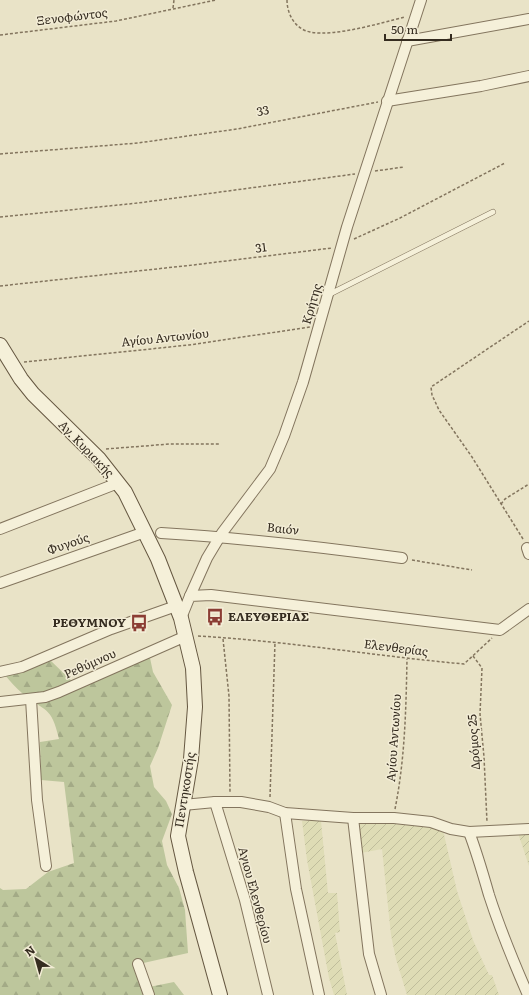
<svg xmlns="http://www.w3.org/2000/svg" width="529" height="995" viewBox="0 0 529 995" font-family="Literata,serif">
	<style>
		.farmland { fill: url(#farmland-furrows) }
		.forest { fill: url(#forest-firs) }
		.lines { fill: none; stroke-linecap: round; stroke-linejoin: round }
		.lane-casing { stroke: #83755e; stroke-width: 6 }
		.street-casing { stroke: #83755e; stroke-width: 12 }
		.secondary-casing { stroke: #655741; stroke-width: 16 }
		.path { stroke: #83755e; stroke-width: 1.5; stroke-dasharray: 3 2; stroke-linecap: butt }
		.lane { stroke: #f5f0d9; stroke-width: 5 }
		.street { stroke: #f5f0d9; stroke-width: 10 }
		.secondary { stroke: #f5f0d9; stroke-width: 14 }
		.labels { text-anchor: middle; stroke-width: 3; stroke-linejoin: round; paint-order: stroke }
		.street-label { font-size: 12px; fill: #352c20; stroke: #f2ecd5 }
		.poi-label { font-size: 12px; font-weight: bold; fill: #352c20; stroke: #f2ecd5; text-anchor: start }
	</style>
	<defs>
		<pattern id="farmland-furrows" width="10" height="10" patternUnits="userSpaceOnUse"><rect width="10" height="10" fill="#dedcb5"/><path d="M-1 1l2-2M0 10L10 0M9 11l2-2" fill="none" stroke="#bfbd9b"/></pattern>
		<pattern id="forest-firs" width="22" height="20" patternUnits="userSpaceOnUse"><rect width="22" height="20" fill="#bdc69c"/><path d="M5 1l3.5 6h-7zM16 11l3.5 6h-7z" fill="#a3aa86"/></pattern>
	</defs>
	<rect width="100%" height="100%" fill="#e9e3c7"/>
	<g class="farmland">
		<polygon points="302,821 321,821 328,893 337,893 340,932 335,933 347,995 334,995 329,978 307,860"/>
		<polygon points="364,822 425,826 443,830 457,891 473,940 489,975 492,975 499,995 407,995 396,959 391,935 382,849 361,853 358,825"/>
		<polygon points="518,833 529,834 529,866"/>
	</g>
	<path class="forest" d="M150,658L153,672L172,705L158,748L150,766L154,787L166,801L172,814L162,841L167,865L179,888L185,910L188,953L139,964L144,988L174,982L184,995H0V888L3,890L26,889L48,872L74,863L64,782L41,780L40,742L59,739C51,705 46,713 22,693C16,688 10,681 5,675L50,660L78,687Z"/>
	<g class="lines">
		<g class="lane-casing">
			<polyline id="lane" points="328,295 493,212"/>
		</g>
		<g class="street-casing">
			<g id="street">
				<polyline points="407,41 529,19"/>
				<polyline points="387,101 481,86 529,76"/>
				<polyline points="0,529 118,483"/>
				<path d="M161,533C242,538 322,547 402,558"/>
				<polyline points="527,548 529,554"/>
				<polyline points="0,583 145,532"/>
				<polyline points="190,596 207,558 222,533 270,469 284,436 303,382 347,227 421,0"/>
				<polyline points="181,618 190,596 211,595 500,630 529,609"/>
				<polyline points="0,672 22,667 111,629 176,606"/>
				<polyline points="31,699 37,800 46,866"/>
				<polyline points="0,702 45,697 59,692 186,636"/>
				<polyline points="215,802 245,900 268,995"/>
				<polyline points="183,805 215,802 241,802 269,807 285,813 353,818 394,818 431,822 451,829 469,832 529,829"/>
				<polyline points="285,813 296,889 319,995"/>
				<polyline points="353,818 369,954 381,995"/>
				<path d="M469,832C477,853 483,874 489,895C500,929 514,963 528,995"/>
				<polyline points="138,964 149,995"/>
			</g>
		</g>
		<g class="secondary-casing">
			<polyline id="secondary" points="0,345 21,379 33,394 99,459 125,492 158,559 181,618 193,668 195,707 191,759 178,836 186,872 220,995"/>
		</g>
		<g class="path">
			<path d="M287,0C287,14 295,29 310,32C335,37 380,23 405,17"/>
			<polyline points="173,8 174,0"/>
			<polyline points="0,35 116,21 216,0"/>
			<polyline points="0,154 138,143 237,129 378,102"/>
			<polyline points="375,171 404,167"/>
			<polyline points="0,217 138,203 355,174"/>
			<polyline points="354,239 400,218 505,163"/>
			<polyline points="0,286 193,265 332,248"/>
			<polyline points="24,362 189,345 310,327"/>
			<polyline points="106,449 170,444 220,444"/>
			<polyline points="501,504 505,499 529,484"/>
			<polyline points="523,539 472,457 439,410 432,395 431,387 529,321"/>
			<polyline points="412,560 472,570"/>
			<path d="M198,636C287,641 375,656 464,664L492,638"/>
			<polyline points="223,639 229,696 230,793"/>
			<polyline points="473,656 482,668 480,714 484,757 487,822"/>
			<polyline points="270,797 275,642"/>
			<path d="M395,809C405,759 406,709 407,659"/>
		</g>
		<use href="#lane" class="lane"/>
		<use href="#street" class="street"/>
		<use href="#secondary" class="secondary"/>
	</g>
	<defs>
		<g id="bus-bare" transform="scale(1.38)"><path d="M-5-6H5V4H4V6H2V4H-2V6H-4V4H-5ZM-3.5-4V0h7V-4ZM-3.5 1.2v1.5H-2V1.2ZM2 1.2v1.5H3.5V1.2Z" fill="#8b3d34" stroke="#f2ecd5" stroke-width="2.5" paint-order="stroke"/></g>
	</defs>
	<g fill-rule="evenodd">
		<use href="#bus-bare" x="215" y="617"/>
		<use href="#bus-bare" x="139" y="623"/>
	</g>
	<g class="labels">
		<g class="street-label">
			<text transform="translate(72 17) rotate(-7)" y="4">Ξενοφώντος</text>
			<text transform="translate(263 111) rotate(-11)" y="4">33</text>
			<text transform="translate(261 248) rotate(-7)" y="4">31</text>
			<text transform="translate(312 304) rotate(-74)" y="4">Κρήτης</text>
			<text transform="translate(165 338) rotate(-6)" y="4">Αγίου Αντωνίου</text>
			<text transform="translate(86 449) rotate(46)" y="4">Αγ. Κυριακής</text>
			<text transform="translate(283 529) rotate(6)" y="4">Βαιόν</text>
			<text transform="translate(68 544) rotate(-19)" y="4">Φυγούς</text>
			<text transform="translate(396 648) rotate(7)" y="4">Ελενθερίας</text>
			<text transform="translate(90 664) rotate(-24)" y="4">Ρεθύμνου</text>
			<text transform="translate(394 738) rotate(-86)" y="4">Αγίου Αντωνίου</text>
			<text transform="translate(474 742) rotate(-94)" y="4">Δρόμος 25</text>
			<text transform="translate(185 790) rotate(-81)" y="4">Πεντηκοστής</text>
			<text transform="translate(255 895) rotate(75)" y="4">Αγιου Ελενθερίου</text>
		</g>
		<g class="poi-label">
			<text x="228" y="621">ΕΛΕΥΘΕΡΙΑΣ</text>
			<text x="126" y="627" text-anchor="end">ΡΕΘΥΜΝΟΥ</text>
		</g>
	</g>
	<g transform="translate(36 959) rotate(323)" stroke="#f2ecd5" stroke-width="3" paint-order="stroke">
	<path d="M0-3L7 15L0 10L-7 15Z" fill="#352c20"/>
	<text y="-6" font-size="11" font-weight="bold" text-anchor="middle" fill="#352c20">N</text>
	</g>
	<path d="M385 34v6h66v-6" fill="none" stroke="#352c20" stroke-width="2"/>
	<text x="391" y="34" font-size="12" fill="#352c20" stroke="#f2ecd5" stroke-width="3" paint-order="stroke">50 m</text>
</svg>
